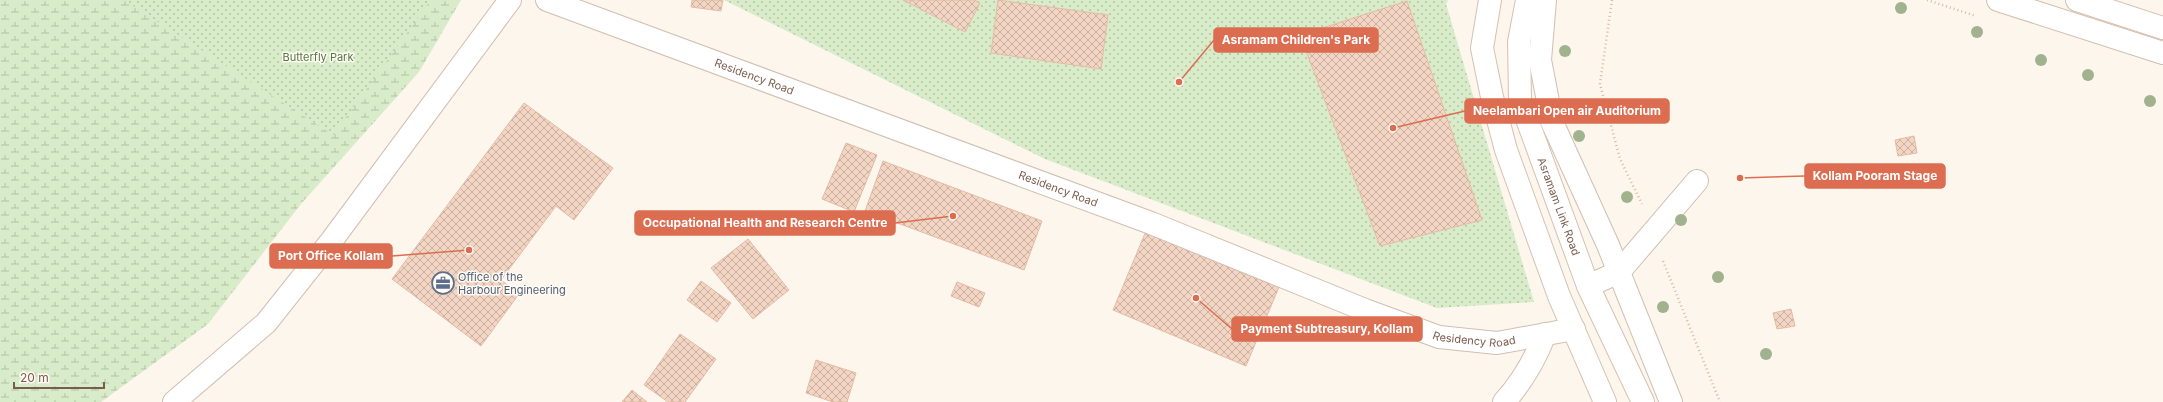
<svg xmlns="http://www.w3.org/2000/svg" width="2163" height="402" viewBox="0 0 2163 402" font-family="Inter,sans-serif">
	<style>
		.wetland { fill: url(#wetland-marsh) }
		.park { fill: url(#park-dots) }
		.building { fill: url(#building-cross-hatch); stroke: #e6bba3 }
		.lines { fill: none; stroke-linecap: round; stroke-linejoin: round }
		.street-casing { stroke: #d1beb0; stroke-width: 24 }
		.secondary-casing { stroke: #d6c0b0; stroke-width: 24 }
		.path { stroke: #d9b8a5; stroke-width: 2.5; stroke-dasharray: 1 3; stroke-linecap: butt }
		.street { stroke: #fff; stroke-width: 22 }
		.secondary { stroke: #fff; stroke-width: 22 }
		.tree { fill: #a0b28e }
		.labels { text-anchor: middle; stroke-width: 3; stroke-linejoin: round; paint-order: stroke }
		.park-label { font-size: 11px; fill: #537a41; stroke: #fffaf3 }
		.street-label { font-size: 11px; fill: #7a5c4d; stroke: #fffaf3 }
		.service-label { font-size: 11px; fill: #4e5e75; stroke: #fffaf3; text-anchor: start }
		.leader { fill: none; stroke: #dc6d51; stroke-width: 1.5 }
		.callout-dot { fill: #dc6d51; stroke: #fffaf3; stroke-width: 1.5 }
		.callout { fill: #dc6d51; stroke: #dc6d51; stroke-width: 1.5 }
		.callout-label { font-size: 12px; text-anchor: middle; font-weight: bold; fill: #fff }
	</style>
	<defs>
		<pattern id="wetland-marsh" width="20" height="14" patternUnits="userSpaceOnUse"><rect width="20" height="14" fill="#d8ecc9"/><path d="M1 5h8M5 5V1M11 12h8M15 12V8" fill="none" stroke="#b4c2a5"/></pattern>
		<pattern id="park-dots" width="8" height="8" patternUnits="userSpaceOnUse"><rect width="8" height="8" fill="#d8ecc9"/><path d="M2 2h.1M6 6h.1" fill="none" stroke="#b4c2a5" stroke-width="1.8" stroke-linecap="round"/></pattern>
		<pattern id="building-cross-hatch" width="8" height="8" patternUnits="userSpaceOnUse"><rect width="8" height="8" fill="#f3d5c3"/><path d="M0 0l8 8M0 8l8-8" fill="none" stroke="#cab0a1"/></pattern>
	</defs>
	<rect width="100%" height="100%" fill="#fdf6ec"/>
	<polygon class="wetland" points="0,0 461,0 419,72 301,204 208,324 101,402 0,402"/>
	<g class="park">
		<polygon points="124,0 429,0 430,1 333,135"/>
		<polygon points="724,0 1448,0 1446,4 1534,302 1437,308 1045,159"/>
	</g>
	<g class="building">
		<polygon points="692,0 723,0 721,11 691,7"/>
		<polygon points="903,0 974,0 980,3 965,32"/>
		<polygon points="998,0 1108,15 1101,69 991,53"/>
		<polygon points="1407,1 1482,220 1380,246 1300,35"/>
		<polygon points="524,103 613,168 574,220 556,206 501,280 519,294 481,346 392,279"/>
		<polygon points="1914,136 1917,153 1898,156 1895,140"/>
		<polygon points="846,143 877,155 854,212 822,199"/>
		<polygon points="883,161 1042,221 1024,270 865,211"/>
		<polygon points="1146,231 1279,287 1246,366 1113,310"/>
		<polygon points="748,239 789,290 753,319 711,268"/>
		<polygon points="701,281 731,303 717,322 687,300"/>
		<polygon points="957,282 985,293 979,307 951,296"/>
		<polygon points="1791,309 1795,326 1777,329 1773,313"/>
		<polygon points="680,334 716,359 685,402 668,402 644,385"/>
		<polygon points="816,360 856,373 847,402 833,402 806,393"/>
		<polygon points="632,390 647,402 622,402"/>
	</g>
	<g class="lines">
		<g class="street-casing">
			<g id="street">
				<path id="s1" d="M547,0L1151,223L1365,310L1439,337L1497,343L1574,329"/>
				<polyline points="1545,0 1540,60 1552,122 1608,245 1671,402"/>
				<polyline points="1998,0 2163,53"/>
				<polyline points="1588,286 1619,272 1697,181"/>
				<polyline points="174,402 266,323 332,240 510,0"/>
				<path d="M1504,402C1523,381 1535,360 1545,334"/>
			</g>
		</g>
		<g class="secondary-casing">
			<g id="secondary">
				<polyline points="1490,0 1482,48 1492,97 1506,150 1559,296 1605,402"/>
				<path id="s2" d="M1527,0L1519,42L1520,100L1588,286L1643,402"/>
				<polyline points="2077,0 2163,28"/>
			</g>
		</g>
		<g class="path">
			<polyline points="1612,0 1600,84 1620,159 1642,204"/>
			<polyline points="1927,0 1976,16"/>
			<polyline points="1663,261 1720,402"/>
		</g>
		<use href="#street" class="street"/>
		<use href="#secondary" class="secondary"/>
	</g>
	<g class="tree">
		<circle cx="1901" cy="8" r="6"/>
		<circle cx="1977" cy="32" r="6"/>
		<circle cx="1565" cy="51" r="6"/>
		<circle cx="2041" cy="60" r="6"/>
		<circle cx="2088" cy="75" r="6"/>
		<circle cx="2150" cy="101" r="6"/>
		<circle cx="1579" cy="136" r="6"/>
		<circle cx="1627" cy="197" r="6"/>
		<circle cx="1681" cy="220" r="6"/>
		<circle cx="1718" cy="277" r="6"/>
		<circle cx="1663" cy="307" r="6"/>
		<circle cx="1766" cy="354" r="6"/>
	</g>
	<defs>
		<g id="office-ring" transform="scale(1.15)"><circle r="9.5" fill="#fffaf3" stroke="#5c6f8a" stroke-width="1.5"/><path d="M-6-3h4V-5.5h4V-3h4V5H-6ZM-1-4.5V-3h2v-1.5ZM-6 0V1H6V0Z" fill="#5c6f8a"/></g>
	</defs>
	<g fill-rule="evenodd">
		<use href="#office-ring" x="443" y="283"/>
	</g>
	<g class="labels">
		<g class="park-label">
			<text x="318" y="61">Butterfly Park</text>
		</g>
		<g class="street-label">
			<text dy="4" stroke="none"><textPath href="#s1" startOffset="221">Residency Road</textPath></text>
			<text dy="4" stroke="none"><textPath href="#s1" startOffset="545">Residency Road</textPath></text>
			<text dy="4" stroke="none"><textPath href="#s2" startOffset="214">Asramam Link Road</textPath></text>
			<text dy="4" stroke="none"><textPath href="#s1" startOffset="989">Residency Road</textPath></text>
		</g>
		<g class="service-label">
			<text x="458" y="281">Office of the<tspan x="458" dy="13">Harbour Engineering</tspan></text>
		</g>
	</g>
	<path class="leader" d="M1179 82L1214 40M1393 128L1465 111M1740 178L1805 176M953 216L895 223M469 250L392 256M1196 298L1232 329"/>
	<g class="callout-dot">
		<circle cx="1179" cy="82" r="4"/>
		<circle cx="1393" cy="128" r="4"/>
		<circle cx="1740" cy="178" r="4"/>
		<circle cx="953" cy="216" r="4"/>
		<circle cx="469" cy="250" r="4"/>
		<circle cx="1196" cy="298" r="4"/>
	</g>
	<g class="callout">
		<rect x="1214" y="28" width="164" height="24" rx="4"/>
		<rect x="1465" y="99" width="204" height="24" rx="4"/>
		<rect x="1805" y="164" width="140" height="24" rx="4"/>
		<rect x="635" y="211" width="260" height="24" rx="4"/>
		<rect x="270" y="244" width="122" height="24" rx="4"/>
		<rect x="1232" y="317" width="190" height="24" rx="4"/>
	</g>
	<g class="callout-label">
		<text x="1296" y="44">Asramam Children's Park</text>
		<text x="1567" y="115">Neelambari Open air Auditorium</text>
		<text x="1875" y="180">Kollam Pooram Stage</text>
		<text x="765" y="227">Occupational Health and Research Centre</text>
		<text x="331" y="260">Port Office Kollam</text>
		<text x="1327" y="333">Payment Subtreasury, Kollam</text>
	</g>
	<path d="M14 382v6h90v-6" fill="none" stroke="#7a5c4d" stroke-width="2"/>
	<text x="20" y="382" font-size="12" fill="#7a5c4d" stroke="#fffaf3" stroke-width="3" paint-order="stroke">20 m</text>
</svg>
